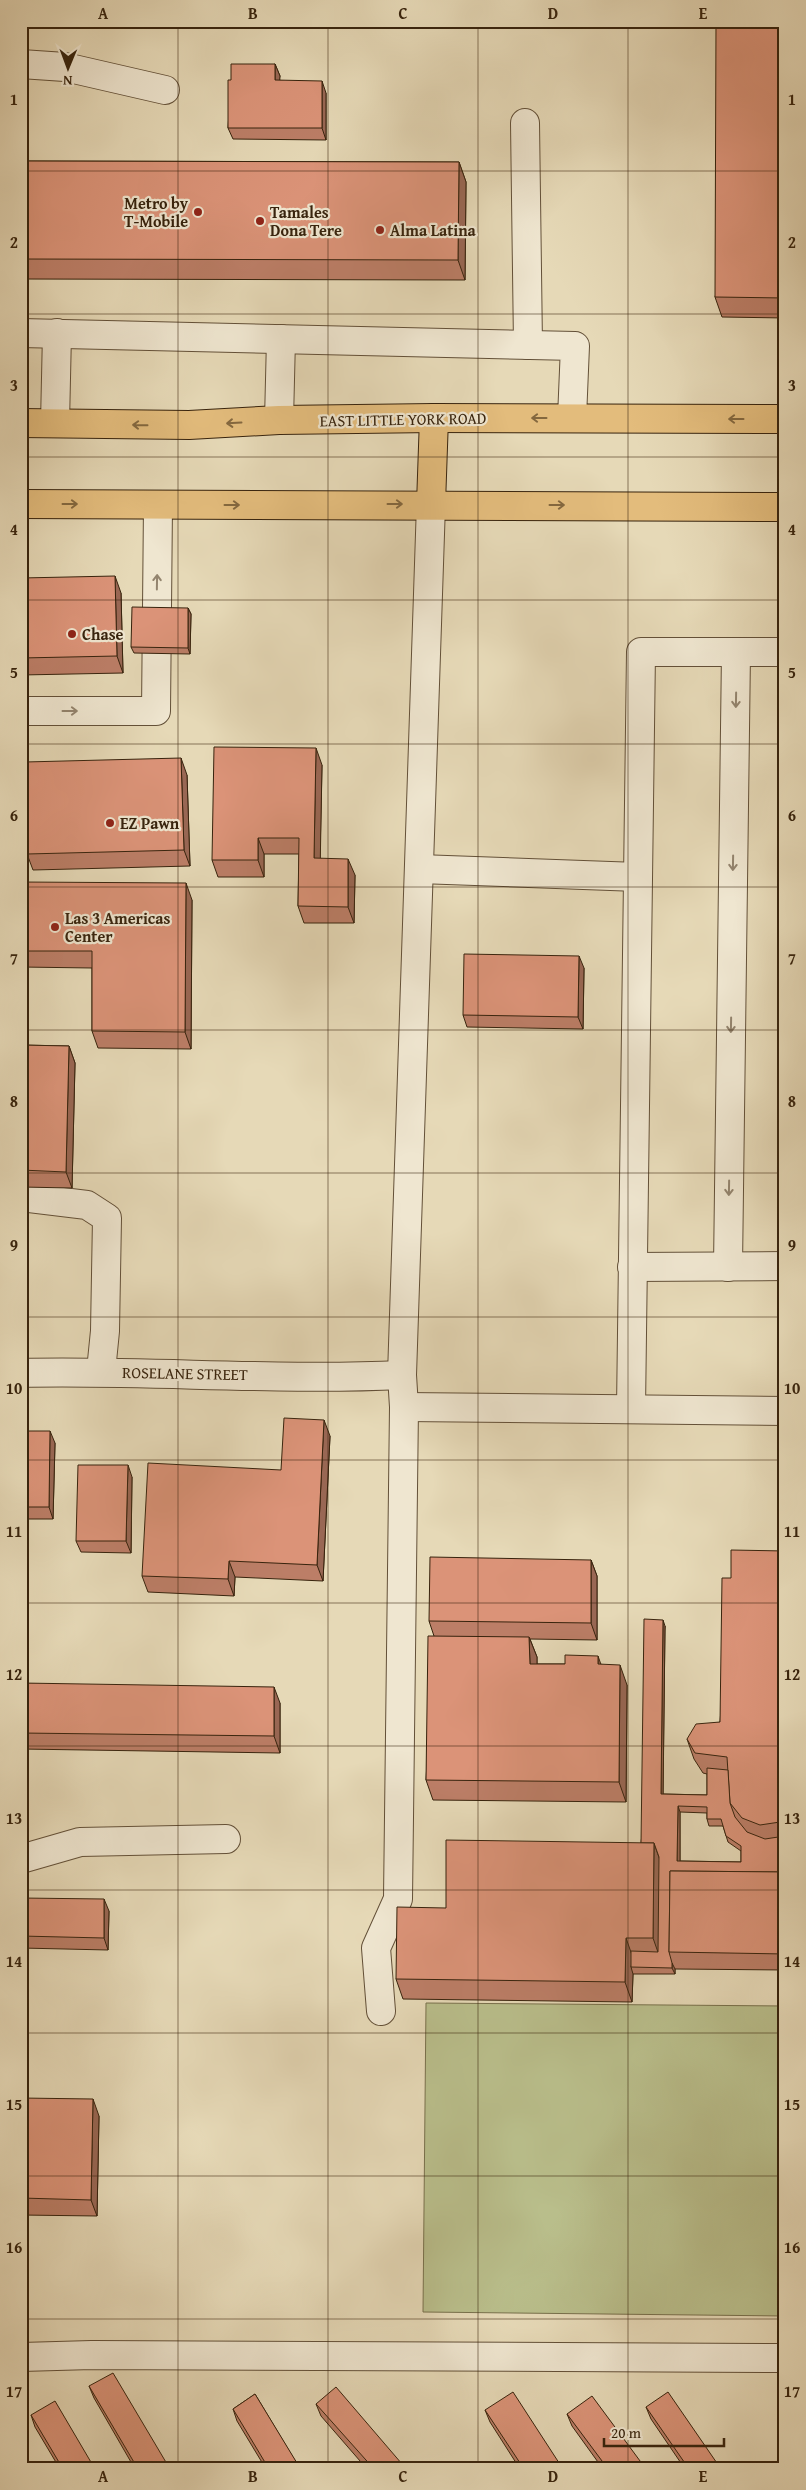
<svg xmlns="http://www.w3.org/2000/svg" width="806" height="2490" viewBox="0 0 806 2490" font-family="'Gentium Book Plus',serif">
	<style>
		.green { fill: #b9be8b; stroke: #78704c }
		.lines { fill: none; stroke-linecap: round; stroke-linejoin: round }
		.minor-casing { stroke: #635038; stroke-width: 30 }
		.major-casing { stroke: #37230d; stroke-width: 30 }
		.minor { stroke: #efe6d0; stroke-width: 28 }
		.major { stroke: #e3bc7c; stroke-width: 28 }
		.wall { fill: #bc7e67; stroke: #37230d; fill-rule: evenodd }
		.shaded-wall { fill: #996754; stroke: #37230d }
		.building { fill: #db9378; stroke: #37230d; fill-rule: evenodd }
		.oneway { stroke: #84683f }
		.oneway2 { stroke: #93846e }
		.grid { fill: none; stroke: #37230d; stroke-width: 1; stroke-opacity: 0.55 }
		.poi-dot { fill: #8f2418; stroke: #efe6d0; stroke-width: 2 }
		.labels { text-anchor: middle; stroke-width: 4.5; stroke-linejoin: round; paint-order: stroke }
		.poi-label { font-size: 16px; font-weight: bold; fill: #37230d; stroke: #efe6d0; text-anchor: start }
		.street-label { font-size: 16px; fill: #37230d; stroke: #efe6d0 }
		.neatline { fill: none; stroke: #37230d; stroke-width: 2 }
		.grid-label { font-size: 16px; text-anchor: middle; font-weight: bold; fill: #37230d }
	</style>
	<rect width="100%" height="100%" fill="#e6d9b7"/>
	<filter id="stains"><feTurbulence type="fractalNoise" baseFrequency=".004" numOctaves="4"/><feColorMatrix values="0 0 0 0 .2 0 0 0 0 .09 0 0 0 0 .02 0 0 0 .5 -.17"/></filter>
	<radialGradient id="worn" r=".72"><stop offset=".6" stop-color="#630" stop-opacity="0"/><stop offset="1" stop-color="#630" stop-opacity=".3"/></radialGradient>
	<polygon class="green" points="426,2003 785,2006 785,2316 423,2312"/>
	<g class="lines">
		<g class="minor-casing">
			<g id="minor">
				<polyline points="21,64 65,67 165,90"/>
				<polyline points="525,123 528,345"/>
				<polyline points="21,333 575,346 572,418"/>
				<polyline points="279,420 281,339"/>
				<polyline points="55,423 57,333"/>
				<polyline points="21,711 156,711 158,505"/>
				<polyline points="419,869 638,877"/>
				<polyline points="21,1197 87,1205 107,1218 105,1331 101,1371"/>
				<polyline points="632,1267 785,1266"/>
				<polyline points="728,1267 736,652"/>
				<path d="M21,1373C148,1370 275,1381 402,1375"/>
				<polyline points="404,1407 785,1411"/>
				<polyline points="631,1409 641,652 785,652"/>
				<polyline points="21,1859 80,1842 226,1839"/>
				<polyline points="381,2011 376,1948 398,1899 404,1407 402,1375 431,504"/>
				<polyline points="21,2357 92,2355 785,2358"/>
			</g>
		</g>
		<g class="major-casing">
			<g id="major">
				<polyline points="21,423 189,425 279,420 434,418 785,419"/>
				<polyline points="21,504 785,507"/>
				<polyline points="431,504 434,418"/>
			</g>
		</g>
		<use href="#minor" class="minor"/>
		<use href="#major" class="major"/>
	</g>
	<g class="wall">
		<polygon points="785,21 785,318 722,317 715,297"/>
		<polygon points="275,64 280,76 279,80 326,93 326,140 233,139 228,128 231,80"/>
		<polygon points="21,161 459,162 466,182 465,280 21,279"/>
		<polygon points="21,578 121,593 123,673 21,675"/>
		<polygon points="188,608 191,614 190,654 134,653 131,647"/>
		<polygon points="322,765 320,858 355,875 354,923 304,923 298,906 299,854 264,854 264,877 218,877 212,860"/>
		<polygon points="187,775 190,866 33,870 27,854"/>
		<polygon points="21,882 192,900 191,1049 98,1048 92,1031 92,968 21,967"/>
		<polygon points="584,968 583,1029 467,1027 463,1015"/>
		<polygon points="21,1045 69,1046 75,1063 72,1188 21,1187"/>
		<polygon points="21,1431 55,1443 53,1519 21,1519"/>
		<polygon points="330,1436 323,1581 235,1577 234,1596 148,1592 142,1576 281,1470"/>
		<polygon points="132,1477 131,1553 81,1552 76,1541"/>
		<path d="M785,1551V1970L675,1969V1974H633L632,2002L403,1999L396,1979L446,1908L641,1843L665,1626L663,1794L707,1795V1774L703,1773L694,1759L687,1739L720,1722L731,1578ZM680,1812L707,1813V1819L709,1826H723L728,1842L741,1851V1862L680,1861Z"/>
		<polygon points="591,1560 597,1576 597,1640 530,1639 537,1657 537,1664 601,1664 627,1685 626,1802 433,1800 426,1780 434,1636 429,1621"/>
		<polygon points="21,1683 280,1703 280,1753 21,1749"/>
		<polygon points="21,1898 109,1911 108,1950 21,1948"/>
		<polygon points="21,2098 99,2116 97,2216 21,2215"/>
		<polygon points="89,2386 170,2469 135,2469 94,2398"/>
		<polygon points="255,2394 300,2469 266,2469 237,2421 233,2409"/>
		<polygon points="316,2404 404,2469 367,2469 321,2416"/>
		<polygon points="646,2407 721,2469 685,2469 651,2419"/>
		<polygon points="485,2410 563,2469 520,2469 490,2422"/>
		<polygon points="567,2414 646,2469 603,2469 572,2426"/>
		<polygon points="31,2415 95,2469 60,2469 35,2427"/>
	</g>
	<g class="shaded-wall">
		<polygon points="275,64 280,76 279,92 275,80"/>
		<polygon points="322,81 326,93 326,140 322,128"/>
		<polygon points="459,162 466,182 465,280 458,260"/>
		<polygon points="115,576 121,593 123,673 117,656"/>
		<polygon points="188,608 191,614 190,654 188,648"/>
		<polygon points="316,748 322,765 320,875 314,858"/>
		<polygon points="181,758 187,775 190,866 184,850"/>
		<polygon points="258,838 264,854 264,877 258,860"/>
		<polygon points="348,859 355,875 354,923 348,907"/>
		<polygon points="186,883 192,900 191,1049 185,1032"/>
		<polygon points="579,956 584,968 583,1029 578,1017"/>
		<polygon points="69,1046 75,1063 72,1188 66,1172"/>
		<polygon points="324,1420 330,1436 323,1581 317,1565"/>
		<polygon points="50,1431 55,1443 53,1519 49,1507"/>
		<polygon points="128,1465 132,1477 131,1553 126,1541"/>
		<polygon points="591,1560 597,1576 597,1640 591,1623"/>
		<polygon points="229,1561 235,1577 234,1596 228,1579"/>
		<polygon points="663,1620 665,1626 663,1801 661,1794"/>
		<polygon points="529,1637 537,1657 537,1684 530,1664"/>
		<polygon points="598,1656 605,1676 598,1664"/>
		<polygon points="620,1665 627,1685 626,1802 619,1782"/>
		<polygon points="274,1687 280,1703 280,1753 274,1736"/>
		<polygon points="678,1806 680,1812 680,1867 677,1861"/>
		<polygon points="785,1819 785,1836 780,1822"/>
		<polygon points="654,1843 661,1863 660,1958 653,1938"/>
		<polygon points="104,1899 109,1911 108,1950 104,1938"/>
		<polygon points="626,1938 633,1958 631,1967 633,1974 632,2002 625,1982"/>
		<polygon points="672,1963 675,1969 675,1974 672,1968"/>
		<polygon points="93,2099 99,2116 97,2216 91,2200"/>
		<polygon points="402,2464 404,2469 397,2469"/>
	</g>
	<g class="building">
		<polygon points="716,21 785,21 785,298 715,297"/>
		<polygon points="231,64 275,64 275,80 322,81 322,128 228,128 228,80 231,80"/>
		<polygon points="21,161 459,162 458,260 21,259"/>
		<polygon points="115,576 117,656 21,658 21,578"/>
		<polygon points="132,607 188,608 188,648 131,647"/>
		<polygon points="214,747 316,748 314,858 348,859 348,907 298,906 299,838 258,838 258,860 212,860"/>
		<polygon points="181,758 184,850 27,854 25,762"/>
		<polygon points="21,882 186,883 185,1032 92,1031 92,951 21,951"/>
		<polygon points="464,954 579,956 578,1017 463,1015"/>
		<polygon points="21,1045 69,1046 66,1172 21,1170"/>
		<polygon points="284,1418 324,1420 317,1565 229,1561 228,1579 142,1576 148,1463 281,1470"/>
		<polygon points="21,1431 50,1431 49,1507 21,1507"/>
		<polygon points="78,1465 128,1465 126,1541 76,1541"/>
		<polygon points="731,1550 785,1551 785,1819 780,1822 760,1825 742,1818 730,1803 727,1757 695,1753 687,1739 696,1724 720,1722 722,1578 731,1578"/>
		<polygon points="430,1557 591,1560 591,1623 429,1621"/>
		<path d="M644,1619L663,1620L661,1794L707,1795V1768L728,1770L730,1803L735,1817L747,1832L765,1839L785,1836V1872L670,1871L669,1952L672,1963V1968L631,1967V1951L658,1952L659,1857L654,1843H641ZM678,1806L707,1807V1819H721L726,1836L741,1846V1862L677,1861Z"/>
		<polygon points="428,1636 529,1637 530,1664 565,1664 565,1655 598,1656 598,1664 620,1665 619,1782 426,1780"/>
		<polygon points="21,1683 274,1687 274,1736 21,1733"/>
		<polygon points="446,1840 654,1843 653,1938 626,1938 625,1982 396,1979 397,1907 446,1908"/>
		<polygon points="670,1871 785,1872 785,1954 669,1952"/>
		<polygon points="21,1898 104,1899 104,1938 21,1936"/>
		<polygon points="21,2098 93,2099 91,2200 21,2198"/>
		<polygon points="113,2373 170,2469 138,2469 89,2386"/>
		<polygon points="336,2387 402,2464 397,2469 374,2469 316,2404"/>
		<polygon points="513,2392 563,2469 524,2469 485,2410"/>
		<polygon points="668,2392 721,2469 689,2469 646,2407"/>
		<polygon points="255,2394 300,2468 299,2469 269,2469 233,2409"/>
		<polygon points="592,2396 646,2469 608,2469 567,2414"/>
		<polygon points="55,2401 95,2469 63,2469 31,2415"/>
	</g>
	<defs><path id="oneway-shaft" d="M-6 0H5M1.5-3L5.5 0L1.5 3" fill="none" stroke-width="1.6" stroke-linecap="round" stroke-linejoin="round" transform="scale(1.25)"/></defs>
	<g class="oneway">
		<use href="#oneway-shaft" transform="translate(539 418) rotate(-180)"/>
		<use href="#oneway-shaft" transform="translate(736 419) rotate(-180)"/>
		<use href="#oneway-shaft" transform="translate(234 423) rotate(177)"/>
		<use href="#oneway-shaft" transform="translate(140 425) rotate(-179)"/>
		<use href="#oneway-shaft" transform="translate(70 504)"/>
		<use href="#oneway-shaft" transform="translate(395 504)"/>
		<use href="#oneway-shaft" transform="translate(232 505)"/>
		<use href="#oneway-shaft" transform="translate(557 505)"/>
	</g>
	<g class="oneway2">
		<use href="#oneway-shaft" transform="translate(157 582) rotate(-89)"/>
		<use href="#oneway-shaft" transform="translate(736 700) rotate(91)"/>
		<use href="#oneway-shaft" transform="translate(70 711)"/>
		<use href="#oneway-shaft" transform="translate(733 863) rotate(91)"/>
		<use href="#oneway-shaft" transform="translate(731 1025) rotate(91)"/>
		<use href="#oneway-shaft" transform="translate(729 1188) rotate(91)"/>
	</g>
	<path class="grid" d="M178,21V2469M328,21V2469M478,21V2469M628,21V2469M21,171H785M21,314H785M21,457H785M21,600H785M21,744H785M21,887H785M21,1030H785M21,1173H785M21,1317H785M21,1460H785M21,1603H785M21,1746H785M21,1890H785M21,2033H785M21,2176H785M21,2319H785"/>
	<g class="poi-dot">
		<circle cx="198" cy="212" r="5"/>
		<circle cx="260" cy="221" r="5"/>
		<circle cx="380" cy="230" r="5"/>
		<circle cx="72" cy="634" r="5"/>
		<circle cx="110" cy="823" r="5"/>
		<circle cx="55" cy="927" r="5"/>
	</g>
	<g class="labels">
		<g class="poi-label">
			<text x="188" y="209" text-anchor="end">Metro by<tspan x="188" dy="18">T-Mobile</tspan></text>
			<text x="270" y="218">Tamales<tspan x="270" dy="18">Dona Tere</tspan></text>
			<text x="390" y="236">Alma Latina</text>
			<text x="82" y="640">Chase</text>
			<text x="120" y="829">EZ Pawn</text>
			<text x="65" y="924">Las 3 Americas<tspan x="65" dy="18">Center</tspan></text>
		</g>
		<g class="street-label">
			<text transform="translate(403 419) rotate(-1)" y="6">EAST LITTLE YORK ROAD</text>
			<text transform="translate(185 1373) rotate(1)" y="6">ROSELANE STREET</text>
		</g>
	</g>
	<rect width="806" height="2490" fill="none" stroke="#e6d9b7" stroke-width="55"/>
	<g transform="translate(68 68) rotate(181)" stroke="#efe6d0" stroke-width="4" paint-order="stroke">
	<path d="M0-4L9 19L0 12L-9 19Z" fill="#37230d"/>
	<text y="-8" font-size="14" font-weight="bold" text-anchor="middle" fill="#37230d">N</text>
	</g>
	<path d="M604 2438v8h120v-8" fill="none" stroke="#37230d" stroke-width="2.5"/>
	<text x="611" y="2438" font-size="15" fill="#37230d" stroke="#efe6d0" stroke-width="4" paint-order="stroke">20 m</text>
	<rect x="28" y="28" width="750" height="2434" class="neatline"/>
	<g class="grid-label">
		<text x="103" y="19">A</text>
		<text x="253" y="19">B</text>
		<text x="403" y="19">C</text>
		<text x="553" y="19">D</text>
		<text x="703" y="19">E</text>
		<text x="14" y="105">1</text>
		<text x="792" y="105">1</text>
		<text x="14" y="248">2</text>
		<text x="792" y="248">2</text>
		<text x="14" y="391">3</text>
		<text x="792" y="391">3</text>
		<text x="14" y="535">4</text>
		<text x="792" y="535">4</text>
		<text x="14" y="678">5</text>
		<text x="792" y="678">5</text>
		<text x="14" y="821">6</text>
		<text x="792" y="821">6</text>
		<text x="14" y="964">7</text>
		<text x="792" y="964">7</text>
		<text x="14" y="1107">8</text>
		<text x="792" y="1107">8</text>
		<text x="14" y="1251">9</text>
		<text x="792" y="1251">9</text>
		<text x="14" y="1394">10</text>
		<text x="792" y="1394">10</text>
		<text x="14" y="1537">11</text>
		<text x="792" y="1537">11</text>
		<text x="14" y="1680">12</text>
		<text x="792" y="1680">12</text>
		<text x="14" y="1824">13</text>
		<text x="792" y="1824">13</text>
		<text x="14" y="1967">14</text>
		<text x="792" y="1967">14</text>
		<text x="14" y="2110">15</text>
		<text x="792" y="2110">15</text>
		<text x="14" y="2253">16</text>
		<text x="792" y="2253">16</text>
		<text x="14" y="2397">17</text>
		<text x="792" y="2397">17</text>
		<text x="103" y="2482">A</text>
		<text x="253" y="2482">B</text>
		<text x="403" y="2482">C</text>
		<text x="553" y="2482">D</text>
		<text x="703" y="2482">E</text>
	</g>
	<rect width="100%" height="100%" filter="url(#stains)"/>
	<rect width="100%" height="100%" fill="url(#worn)"/>
</svg>
